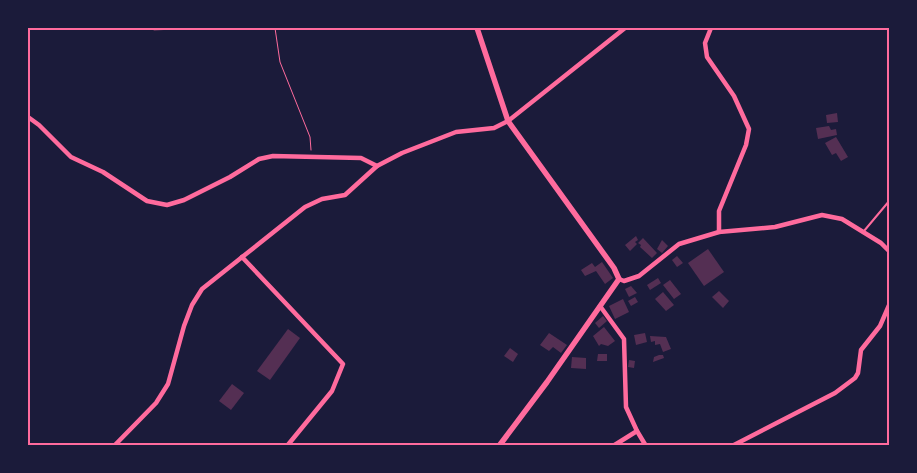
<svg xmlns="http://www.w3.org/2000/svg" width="917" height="473" viewBox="0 0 917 473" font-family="Roboto,sans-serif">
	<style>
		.building { fill: #542f53 }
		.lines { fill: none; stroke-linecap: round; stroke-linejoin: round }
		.path { stroke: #ff6b9d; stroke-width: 1 }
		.service { stroke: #ff6b9d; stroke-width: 2 }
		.minor { stroke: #ff6b9d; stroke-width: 4.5 }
		.tertiary { stroke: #ff6b9d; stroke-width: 5.5 }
		.neatline { fill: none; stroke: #ff6b9d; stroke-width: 2 }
	</style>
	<rect width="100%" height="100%" fill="#1b1b3a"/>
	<g class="building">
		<polygon points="152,28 174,28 174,29 154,31"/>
		<polygon points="837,113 838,122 827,123 826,115"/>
		<polygon points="829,126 831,130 836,129 837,135 818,139 816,128"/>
		<polygon points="836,137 848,157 841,161 836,153 832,155 825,143"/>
		<polygon points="636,236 638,240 635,242 637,244 630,251 625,245"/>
		<polygon points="643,238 657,253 652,258 640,247 641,245 638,243"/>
		<polygon points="662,240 668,246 662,253 657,249"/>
		<polygon points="708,249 724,272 704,286 688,263"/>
		<polygon points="677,256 683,263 677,267 672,260"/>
		<polygon points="602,262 613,278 605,284 596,271 585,276 581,270 592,263 595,267"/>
		<polygon points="658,278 661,283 650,290 647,285"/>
		<polygon points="670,280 681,294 674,299 663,285"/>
		<polygon points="631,286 637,293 629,297 625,289"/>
		<polygon points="719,291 729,301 723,308 712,297"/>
		<polygon points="663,292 674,305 666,311 655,299"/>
		<polygon points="635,297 638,302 631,306 628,301"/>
		<polygon points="623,299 629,312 615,319 609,306"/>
		<polygon points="603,316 607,321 599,328 595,323"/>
		<polygon points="604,327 615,341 608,346 601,344 599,346 593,336"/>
		<polygon points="288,329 300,338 270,380 257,371"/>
		<polygon points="549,333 567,345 561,353 553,347 549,351 540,345"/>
		<polygon points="645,333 647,342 636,345 634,335"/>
		<polygon points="650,336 666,337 671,349 663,352 660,344 655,345 655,341 651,342"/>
		<polygon points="510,348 518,354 513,362 504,356"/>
		<polygon points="598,354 607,354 607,361 597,361"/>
		<polygon points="659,355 663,355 664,358 653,362 654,357"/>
		<polygon points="572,357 586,358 586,369 571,368"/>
		<polygon points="629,360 635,361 634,368 628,367"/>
		<polygon points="232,384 244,393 231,410 219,401"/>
	</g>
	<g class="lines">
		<polyline class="path" points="275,28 280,62 310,137 311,150"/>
		<polyline class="service" points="864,231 890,200"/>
		<g class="minor">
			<polyline points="711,28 705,43 707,57 734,96 749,129 746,145 719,211 719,232"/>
			<polyline points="28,117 39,125 71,157 103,172 147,201 167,205 184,200 230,177 259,159 273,156 361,158 377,166"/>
			<polyline points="242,257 343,364 332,391 287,446"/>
			<polyline points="619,279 624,281 639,276 679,244 719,232 775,227 822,215 842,219 881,243 890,252"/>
			<polyline points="600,306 624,339 626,407 637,431 646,446"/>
			<polyline points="114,446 156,403 168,384 184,326 192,305 202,289 305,207 322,199 345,195 377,166 402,153 456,132 494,128 508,121 625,28"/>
			<polyline points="613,446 637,431"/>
			<polyline points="732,446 835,393 855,378 858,373 861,350 880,326 890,303"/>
		</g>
		<polyline class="tertiary" points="477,28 508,121 614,268 619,279 547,382 499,446"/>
	</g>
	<rect width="917" height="473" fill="none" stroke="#1b1b3a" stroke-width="58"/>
	<rect x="29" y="29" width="859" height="415" class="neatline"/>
</svg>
